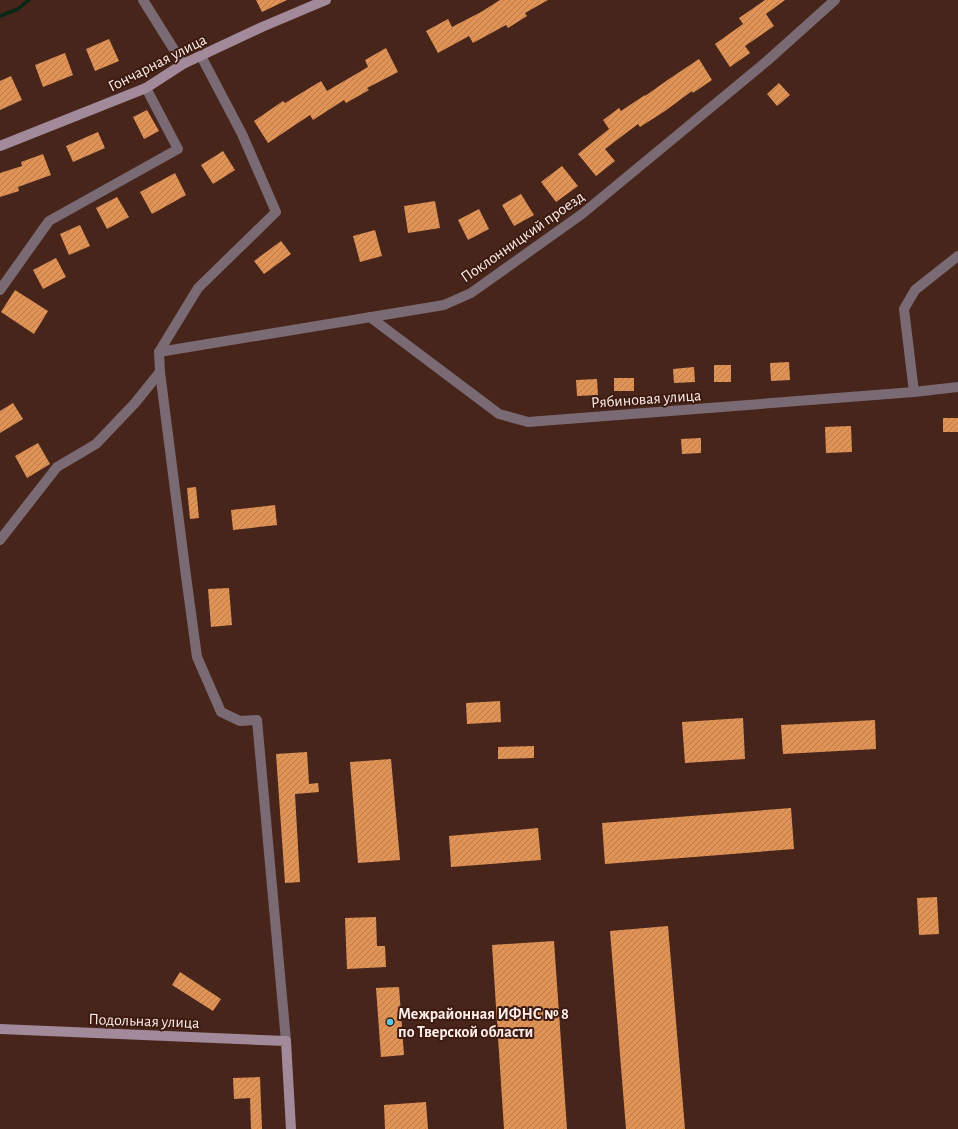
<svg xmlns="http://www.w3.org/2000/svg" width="958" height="1129" viewBox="0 0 958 1129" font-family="'Alegreya Sans',sans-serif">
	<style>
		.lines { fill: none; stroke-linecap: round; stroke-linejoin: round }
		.stream { stroke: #072717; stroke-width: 3.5 }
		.building { fill: url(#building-hatch) }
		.street { stroke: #796a74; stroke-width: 10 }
		.secondary { stroke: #a28a9b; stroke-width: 10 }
		.poi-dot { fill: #59c8e5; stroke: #3d1b11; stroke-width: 1.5 }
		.labels { text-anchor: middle; stroke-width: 4; stroke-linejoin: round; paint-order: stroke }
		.street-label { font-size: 16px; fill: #fcede9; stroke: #3d1b11 }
		.poi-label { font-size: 16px; font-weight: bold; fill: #fcede9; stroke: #3d1b11; text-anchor: start }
	</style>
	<defs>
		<pattern id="building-hatch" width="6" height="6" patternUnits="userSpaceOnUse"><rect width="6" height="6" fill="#e09355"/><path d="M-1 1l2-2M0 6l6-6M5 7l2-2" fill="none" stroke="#b47c50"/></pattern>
	</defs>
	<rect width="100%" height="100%" fill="#48251b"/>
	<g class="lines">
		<polyline class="stream" points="0,16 18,9 29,0"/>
	</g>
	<g class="building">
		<polygon points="256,0 287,0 262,12"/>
		<polygon points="500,0 548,0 525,13 527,16 508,28 506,25 473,43 469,36 438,53 426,31 448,19 452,27 481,12"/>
		<polygon points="765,0 785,0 766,14 774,26 745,46 750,53 730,67 715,44 743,24 739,18"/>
		<polygon points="109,39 119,61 95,71 86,49"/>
		<polygon points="386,48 398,72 367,88 369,90 346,103 344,100 313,120 310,115 268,143 254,121 283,101 285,103 321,81 327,91 368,67 365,60"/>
		<polygon points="65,53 73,75 43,87 35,65"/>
		<polygon points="699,59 712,80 693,93 692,91 665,111 640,127 638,124 605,149 615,161 596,176 578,154 609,129 603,120 619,108 621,111 645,95 645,96 669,79"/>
		<polygon points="11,76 22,100 0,110 0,81"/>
		<polygon points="779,83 790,95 777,106 767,94"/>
		<polygon points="147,110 159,131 144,139 133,117"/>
		<polygon points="98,132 105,148 73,162 66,146"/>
		<polygon points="223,151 235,170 213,184 201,165"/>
		<polygon points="43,154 51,175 18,187 19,191 0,197 0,173 22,166 21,162"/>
		<polygon points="562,166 578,186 556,202 541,182"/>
		<polygon points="175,173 186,195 152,214 140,192"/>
		<polygon points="521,194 534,215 514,226 502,205"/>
		<polygon points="117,197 129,217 107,229 96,208"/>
		<polygon points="435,201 440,228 408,233 404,206"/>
		<polygon points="479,209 489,229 468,240 458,220"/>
		<polygon points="80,225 90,246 69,255 60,234"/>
		<polygon points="375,230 382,256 360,262 353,236"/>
		<polygon points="281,241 291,254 264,274 254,261"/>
		<polygon points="56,258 66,277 43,289 33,270"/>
		<polygon points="15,290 48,311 34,334 1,312"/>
		<polygon points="789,362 790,380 771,381 770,363"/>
		<rect x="714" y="365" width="17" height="17"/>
		<polygon points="694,367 695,382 674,383 673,369"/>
		<rect x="614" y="378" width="20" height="13"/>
		<polygon points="597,379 598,395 577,396 576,380"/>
		<polygon points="13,403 23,419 0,433 0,411"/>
		<rect x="943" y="418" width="15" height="14"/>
		<polygon points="851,426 852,452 826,453 825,427"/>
		<polygon points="701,438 701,453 682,454 681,439"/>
		<polygon points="38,443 50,464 27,478 15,456"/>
		<polygon points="196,487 199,518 190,519 187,488"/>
		<polygon points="275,505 277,525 233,530 231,510"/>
		<polygon points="229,588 232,625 211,627 208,589"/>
		<polygon points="500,701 501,722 467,724 466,703"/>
		<polygon points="743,718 745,759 685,763 682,722"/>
		<polygon points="875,720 876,749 783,754 781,725"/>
		<polygon points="534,746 534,758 498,759 498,747"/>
		<polygon points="307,752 309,784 318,783 319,792 295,794 300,882 285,883 276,754"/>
		<polygon points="391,759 400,860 358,863 350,762"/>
		<polygon points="791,808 794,849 605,864 602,823"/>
		<polygon points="538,828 541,860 451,867 449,836"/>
		<polygon points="937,897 939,934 919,935 917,898"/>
		<polygon points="376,917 377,946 385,946 386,967 347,969 345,918"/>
		<polygon points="668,926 685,1129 626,1129 610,931"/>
		<polygon points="554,941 567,1129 504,1129 492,945"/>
		<polygon points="180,972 221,999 213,1011 172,985"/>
		<polygon points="399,987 404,1055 381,1057 376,988"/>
		<polygon points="260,1077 262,1129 251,1129 250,1098 234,1099 233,1078"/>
		<polygon points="426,1102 428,1129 385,1129 384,1105"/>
	</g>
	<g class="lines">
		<g class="street">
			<polyline points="143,0 183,64"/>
			<polyline points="201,56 242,134 276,212 198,288 159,352 160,372 186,576 197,657 221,712 240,721 257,720 286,1041"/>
			<polyline points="0,290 49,221 178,149 146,88"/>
			<polyline points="370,317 499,414 528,422 914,392 958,387"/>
			<polyline points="159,352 444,305 471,293 582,214 767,61 835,0"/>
			<polyline points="914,392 904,309 915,290 958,256"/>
			<polyline points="0,540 57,467 96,444 135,403 160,372"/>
		</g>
		<g class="secondary">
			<polyline points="0,146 146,88 183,64 262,27 326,0"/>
			<polyline points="0,1029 286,1041 291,1129"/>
		</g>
	</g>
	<circle class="poi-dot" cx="390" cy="1022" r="4"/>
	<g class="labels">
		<g class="street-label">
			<text transform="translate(157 62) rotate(-27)" y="6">Гончарная улица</text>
			<text transform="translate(522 236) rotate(-35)" y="6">Поклонницкий проезд</text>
			<text transform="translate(646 398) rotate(-4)" y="6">Рябиновая улица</text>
			<text transform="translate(144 1020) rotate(2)" y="6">Подольная улица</text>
		</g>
		<g class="poi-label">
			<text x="398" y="1019">Межрайонная ИФНС № 8<tspan x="398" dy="18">по Тверской области</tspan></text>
		</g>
	</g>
</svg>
